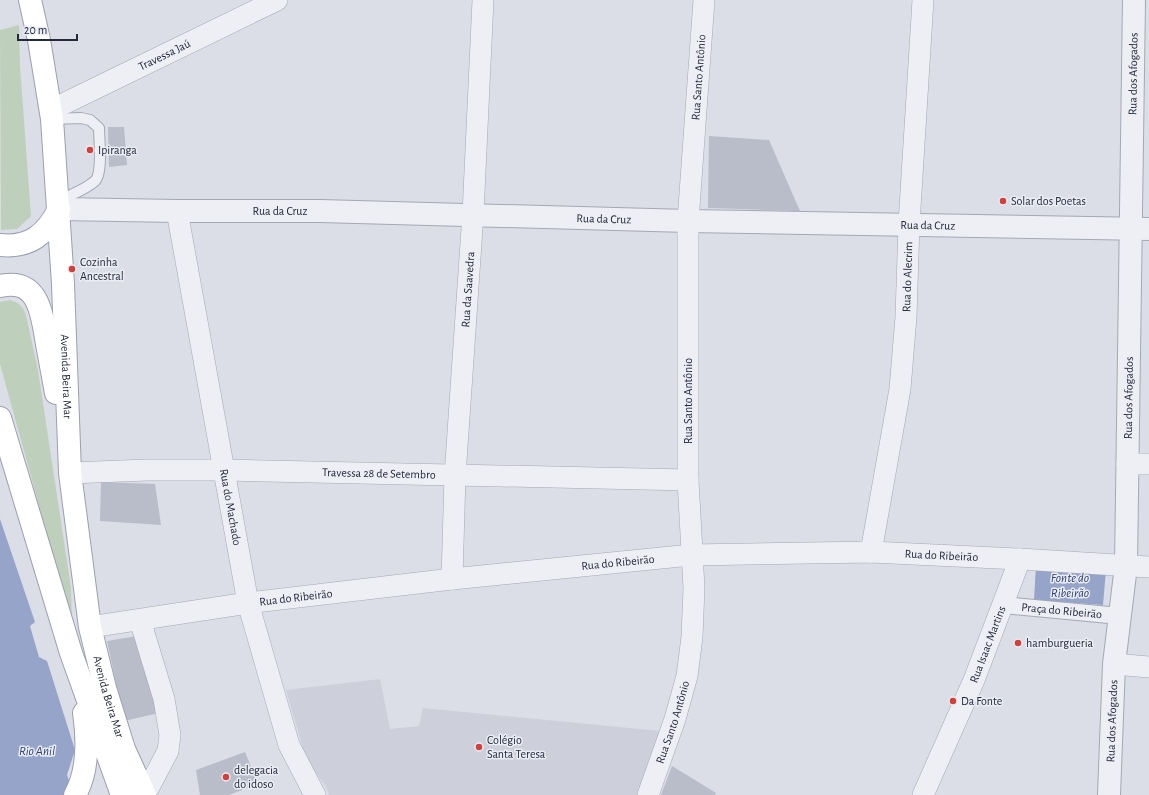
<svg xmlns="http://www.w3.org/2000/svg" width="1149" height="795" viewBox="0 0 1149 795" font-family="'Alegreya Sans',sans-serif">
	<style>
		.built { fill: #cdd0db }
		.green { fill: #bed0bc }
		.water { fill: #95a4c8 }
		.building { fill: #b9bcc9 }
		.lines { fill: none; stroke-linecap: round; stroke-linejoin: round }
		.service-casing { stroke: #a4a8b3; stroke-width: 12 }
		.pedestrian-casing { stroke: #a4a8b3; stroke-width: 18 }
		.minor-casing { stroke: #a4a8b3; stroke-width: 22 }
		.tertiary-casing { stroke: #a4a8b3; stroke-width: 24 }
		.primary-casing { stroke: #9a9fb2; stroke-width: 24 }
		.service { stroke: #eeeff5; stroke-width: 10 }
		.pedestrian { stroke: #eeeff5; stroke-width: 16 }
		.minor { stroke: #eeeff5; stroke-width: 21 }
		.tertiary { stroke: #eeeff5; stroke-width: 22 }
		.primary { stroke: #fff; stroke-width: 22 }
		.poi-dot { fill: #d1403b; stroke: #eaedf4; stroke-width: 1.5 }
		.labels { text-anchor: middle; stroke-width: 3; stroke-linejoin: round; paint-order: stroke }
		.street-label { font-size: 12px; fill: #25293c; stroke: #eaedf4 }
		.poi-label { font-size: 12px; fill: #25293c; stroke: #eaedf4; text-anchor: start }
		.water-label { font-size: 13px; font-style: italic; fill: #2f4071; stroke: #eaedf4 }
	</style>
	<rect width="100%" height="100%" fill="#dbdee6"/>
	<polygon class="built" points="380,679 390,729 419,726 423,708 661,731 643,795 329,795 325,785 307,762 286,690"/>
	<g class="green">
		<polygon points="19,25 20,66 31,216 17,229 1,230 0,30"/>
		<path d="M10,300C19,303 23,306 26,315L38,370L71,588L72,625L0,364V302Z"/>
	</g>
	<g class="water">
		<polygon points="0,519 35,622 30,626 39,657 47,661 75,750 67,775 74,795 0,795"/>
		<polygon points="1036,565 1106,570 1103,605 1034,600"/>
	</g>
	<g class="building">
		<polygon points="108,127 124,127 127,165 109,167"/>
		<polygon points="709,136 769,140 800,211 708,208"/>
		<polygon points="101,482 155,484 161,525 100,521"/>
		<polygon points="137,636 159,713 124,721 107,641"/>
		<polygon points="245,752 258,784 229,795 200,795 196,770"/>
		<polygon points="672,766 716,793 715,795 661,795"/>
	</g>
	<g class="lines">
		<g class="service-casing">
			<path id="service" d="M52,119L81,118L90,120L99,128C99,140 103,173 95,181C85,190 70,195 58,201"/>
		</g>
		<g class="pedestrian-casing">
			<g id="pedestrian">
				<path id="s1" d="M1003,605L1120,616"/>
			</g>
		</g>
		<g class="minor-casing">
			<g id="minor">
				<path id="s2" d="M51,110L277,0"/>
				<path id="s3" d="M177,211L248,603L289,745L315,795"/>
				<polyline points="1127,464 1149,464"/>
				<path id="s4" d="M70,473L147,470H224L688,480"/>
				<path id="s5" d="M871,552L900,389L906,317L909,224L923,0"/>
				<path id="s6" d="M452,579L455,476L473,214L483,0"/>
				<polyline points="140,620 164,699 170,735 168,751 149,787"/>
				<path id="s7" d="M90,627L248,603L452,579L691,555L871,552L1020,559L1149,567"/>
				<polyline points="1114,664 1149,667"/>
				<path id="s8" d="M648,795L675,719L687,676L692,637L694,588L688,480V221L704,0"/>
				<path id="s9" d="M923,795L974,680L1020,559"/>
			</g>
		</g>
		<g class="tertiary-casing">
			<g id="tertiary">
				<path id="s10" d="M59,209L177,211H320L688,221L1149,229"/>
				<path id="s11" d="M1109,795L1114,664L1126,566L1134,0"/>
			</g>
		</g>
		<g class="primary-casing">
			<g id="primary">
				<path id="s12" d="M30,0L39,40L52,119L63,284L70,473L90,627L105,688L124,749L145,795"/>
				<path d="M0,245C29,248 46,235 59,209"/>
				<path d="M0,286C40,277 42,316 47,344C50,360 53,376 56,393"/>
				<polyline points="0,418 71,653 122,795"/>
				<path d="M75,795C89,770 88,740 84,713"/>
			</g>
		</g>
		<use href="#service" class="service"/>
		<use href="#pedestrian" class="pedestrian"/>
		<use href="#minor" class="minor"/>
		<use href="#tertiary" class="tertiary"/>
		<use href="#primary" class="primary"/>
	</g>
	<g class="poi-dot">
		<circle cx="90" cy="150" r="4"/>
		<circle cx="1003" cy="201" r="4"/>
		<circle cx="72" cy="269" r="4"/>
		<circle cx="1018" cy="643" r="4"/>
		<circle cx="953" cy="701" r="4"/>
		<circle cx="479" cy="747" r="4"/>
		<circle cx="226" cy="777" r="4"/>
	</g>
	<g class="labels">
		<g class="street-label">
			<text dy="4" stroke="none"><textPath href="#s2" startOffset="126">Travessa Jaú</textPath></text>
			<text dy="4" stroke="none"><textPath href="#s11" startOffset="722">Rua dos Afogados</textPath></text>
			<text dy="4" stroke="none"><textPath href="#s8" startOffset="725">Rua Santo Antônio</textPath></text>
			<text dy="4" stroke="none"><textPath href="#s10" startOffset="221">Rua da Cruz</textPath></text>
			<text dy="4" stroke="none"><textPath href="#s10" startOffset="545">Rua da Cruz</textPath></text>
			<text dy="4" stroke="none"><textPath href="#s10" startOffset="869">Rua da Cruz</textPath></text>
			<text dy="4" stroke="none"><textPath href="#s5" startOffset="278">Rua do Alecrim</textPath></text>
			<text dy="4" stroke="none"><textPath href="#s6" startOffset="290">Rua da Saavedra</textPath></text>
			<text dy="4" stroke="none"><textPath href="#s12" startOffset="379">Avenida Beira Mar</textPath></text>
			<text dy="4" stroke="none"><textPath href="#s11" startOffset="398">Rua dos Afogados</textPath></text>
			<text transform="translate(688 401) rotate(-90)" y="4">Rua Santo Antônio</text>
			<text dy="4" stroke="none"><textPath href="#s4" startOffset="309">Travessa 28 de Setembro</textPath></text>
			<text dy="4" stroke="none"><textPath href="#s3" startOffset="301">Rua do Machado</textPath></text>
			<text dy="4" stroke="none"><textPath href="#s7" startOffset="856">Rua do Ribeirão</textPath></text>
			<text dy="4" stroke="none"><textPath href="#s7" startOffset="532">Rua do Ribeirão</textPath></text>
			<text dy="4" stroke="none"><textPath href="#s7" startOffset="208">Rua do Ribeirão</textPath></text>
			<text dy="4" stroke="none"><textPath href="#s1" startOffset="59">Praça do Ribeirão</textPath></text>
			<text dy="4" stroke="none"><textPath href="#s9" startOffset="164">Rua Isaac Martins</textPath></text>
			<text dy="4" stroke="none"><textPath href="#s12" startOffset="703">Avenida Beira Mar</textPath></text>
			<text dy="4" stroke="none"><textPath href="#s11" startOffset="74">Rua dos Afogados</textPath></text>
			<text dy="4" stroke="none"><textPath href="#s8" startOffset="77">Rua Santo Antônio</textPath></text>
		</g>
		<g class="poi-label">
			<text x="98" y="154">Ipiranga</text>
			<text x="1011" y="205">Solar dos Poetas</text>
			<text x="80" y="266">Cozinha<tspan x="80" dy="14">Ancestral</tspan></text>
			<text x="1026" y="647">hamburgueria</text>
			<text x="961" y="705">Da Fonte</text>
			<text x="487" y="744">Colégio<tspan x="487" dy="14">Santa Teresa</tspan></text>
			<text x="234" y="774">delegacia<tspan x="234" dy="14">do idoso</tspan></text>
		</g>
		<g class="water-label">
			<text x="1070" y="582">Fonte do<tspan x="1070" dy="15">Ribeirão</tspan></text>
			<text x="37" y="755">Rio Anil</text>
		</g>
	</g>
	<path d="M18 34v6h59v-6" fill="none" stroke="#25293c" stroke-width="2"/>
	<text x="24" y="34" font-size="12" fill="#25293c" stroke="#eaedf4" stroke-width="3" paint-order="stroke">20 m</text>
</svg>
